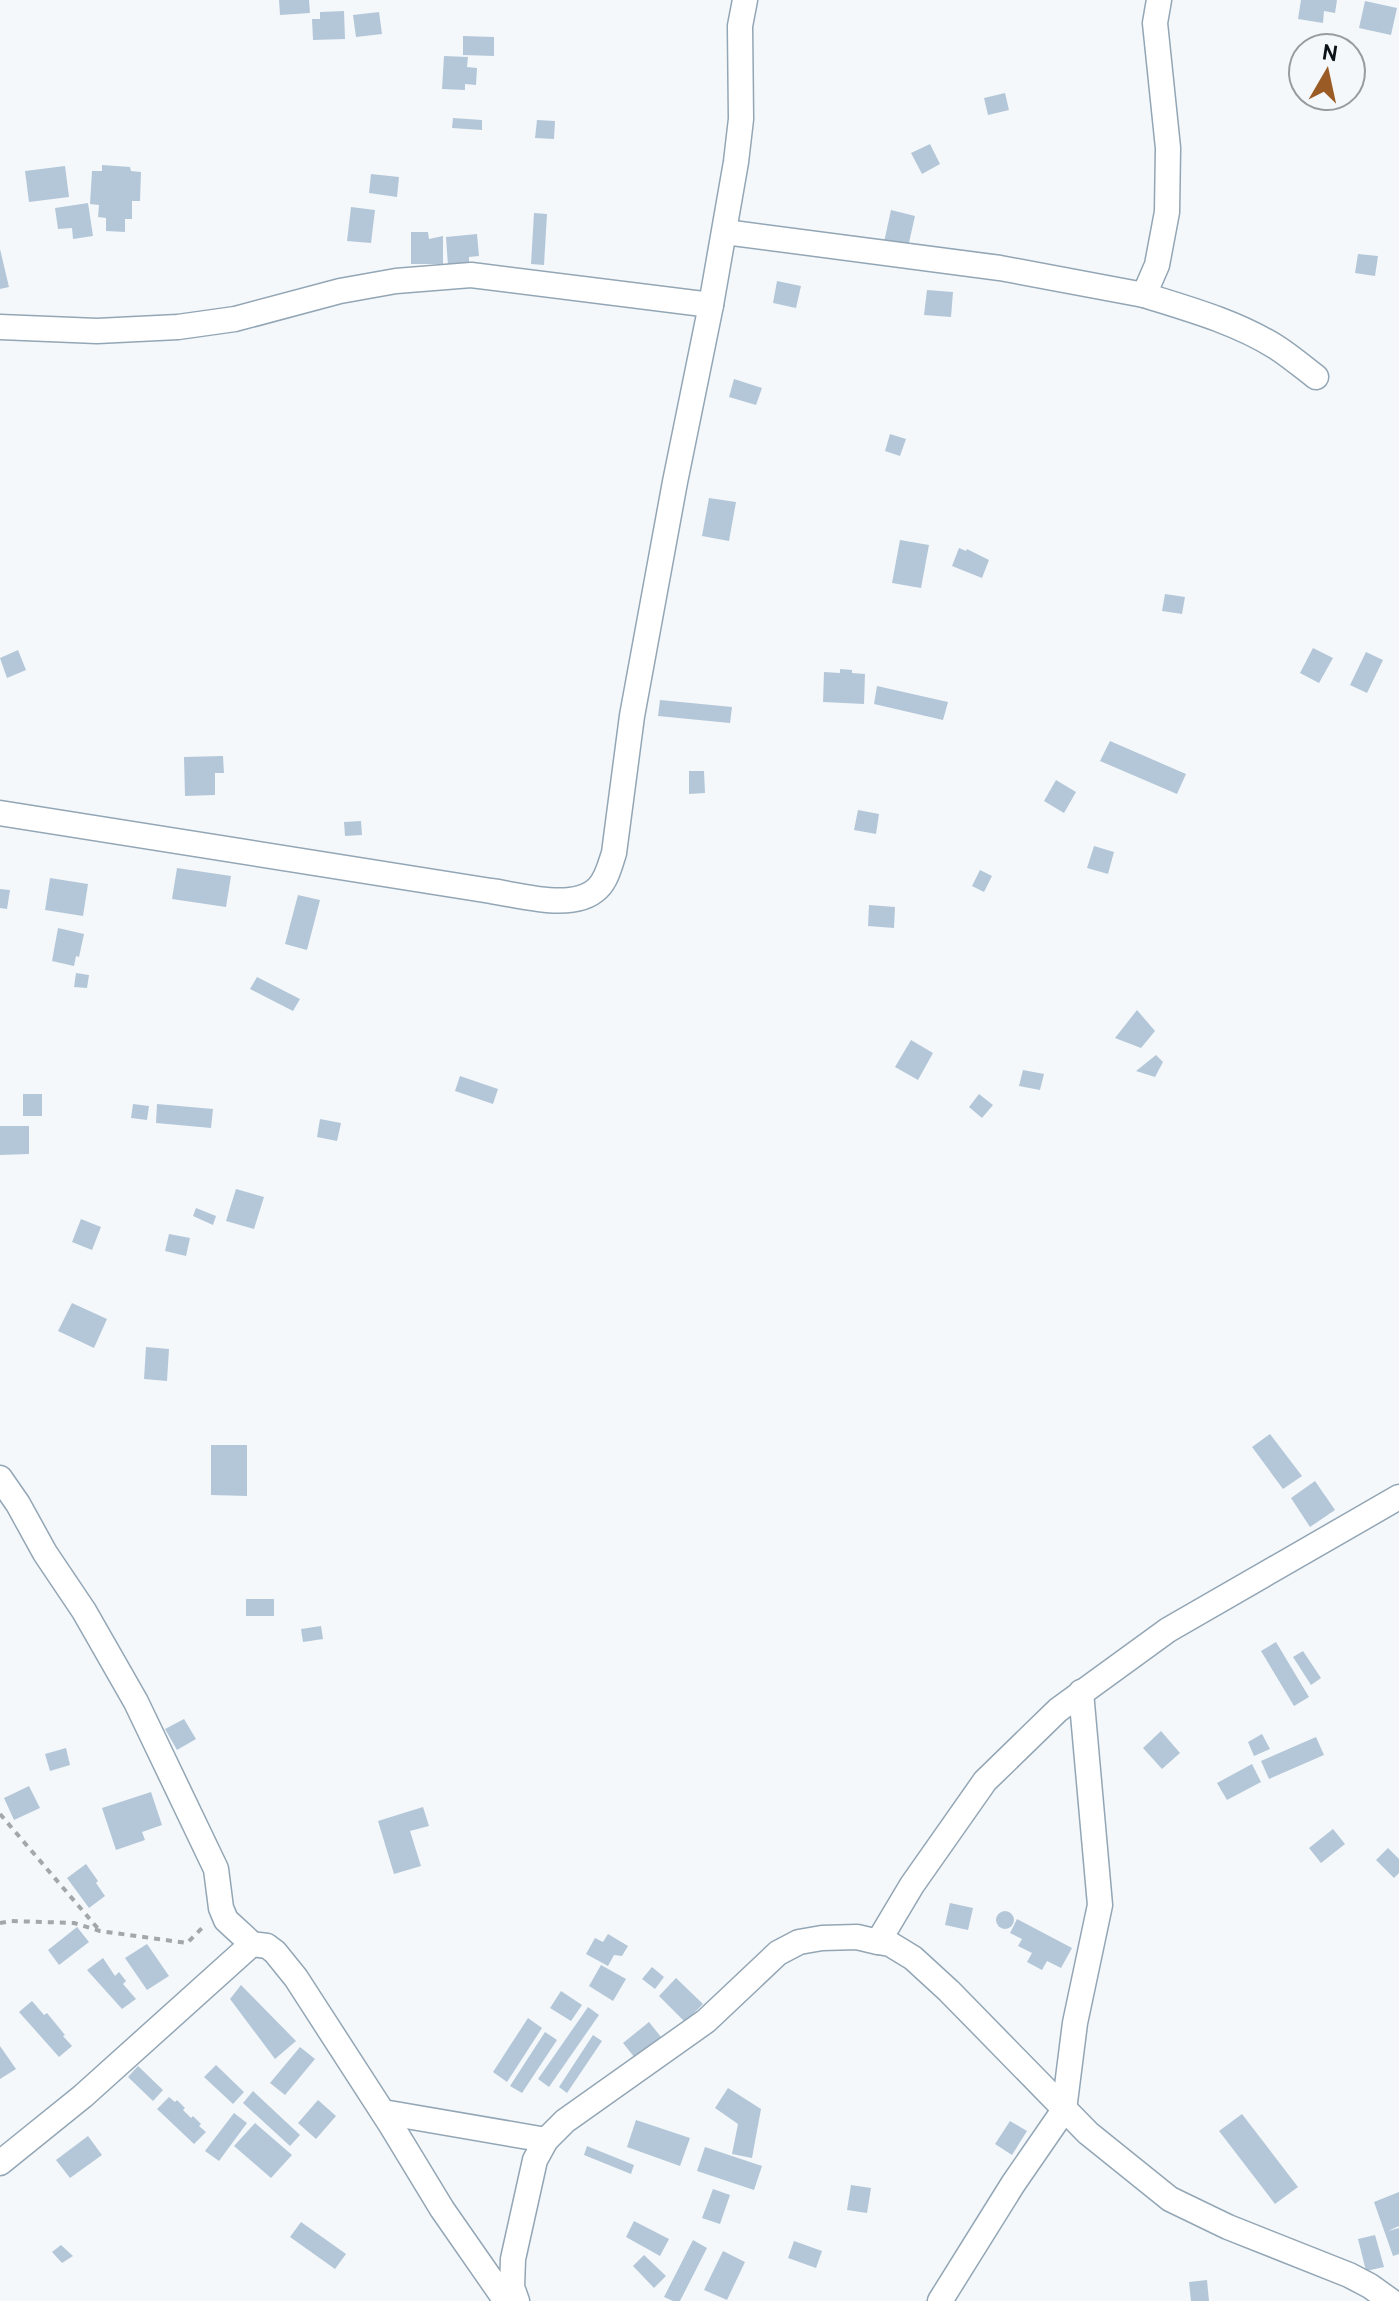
<svg xmlns="http://www.w3.org/2000/svg" width="1399" height="2301" viewBox="0 0 1399 2301" font-family="Overpass,sans-serif">
	<style>
		.building { fill: #b4c7d8 }
		.lines { fill: none; stroke-linecap: round; stroke-linejoin: round }
		.minor-casing { stroke: #93a6b5; stroke-width: 27 }
		.path { stroke: #a2a7aa; stroke-width: 4; stroke-dasharray: 6 6; stroke-linecap: butt }
		.minor { stroke: #fff; stroke-width: 24 }
	</style>
	<rect width="100%" height="100%" fill="#f4f8fb"/>
	<g class="building">
		<polygon points="279,0 309,0 310,13 280,15"/>
		<polygon points="1301,0 1337,0 1335,13 1324,11 1323,23 1298,19"/>
		<polygon points="1365,1 1397,8 1391,35 1359,28"/>
		<polygon points="344,11 345,39 313,40 312,19 320,19 320,12"/>
		<polygon points="379,12 382,34 356,37 353,15"/>
		<polygon points="463,36 494,37 494,56 463,55"/>
		<polygon points="444,56 468,57 467,67 477,68 476,85 465,84 465,90 442,89"/>
		<polygon points="1005,93 1009,110 988,115 984,98"/>
		<polygon points="453,118 482,120 482,130 452,128"/>
		<polygon points="537,120 555,121 554,139 535,138"/>
		<polygon points="930,144 940,164 922,174 911,153"/>
		<polygon points="102,165 130,167 131,171 141,172 140,201 132,201 132,219 125,219 125,232 106,231 106,218 98,217 99,205 90,204 92,171 102,171"/>
		<polygon points="65,166 69,197 29,202 25,171"/>
		<polygon points="371,174 399,177 397,197 369,193"/>
		<polygon points="88,203 93,236 73,239 72,228 58,229 55,208"/>
		<polygon points="351,207 375,210 371,243 347,241"/>
		<polygon points="891,210 915,216 908,247 884,242"/>
		<polygon points="534,213 547,214 544,265 531,264"/>
		<polygon points="411,232 428,232 429,239 443,236 443,264 411,264"/>
		<polygon points="477,234 479,256 469,257 469,264 448,266 446,237"/>
		<polygon points="0,249 9,287 0,289"/>
		<polygon points="1358,254 1378,256 1375,276 1355,273"/>
		<polygon points="777,281 801,286 796,308 773,303"/>
		<polygon points="927,290 953,292 951,317 924,315"/>
		<polygon points="734,379 762,388 756,405 729,397"/>
		<polygon points="890,434 906,439 900,456 885,451"/>
		<polygon points="709,498 736,502 729,541 702,536"/>
		<polygon points="900,540 929,545 921,588 892,583"/>
		<polygon points="959,548 966,551 967,549 989,560 982,578 952,566"/>
		<polygon points="1165,594 1185,597 1182,614 1162,611"/>
		<polygon points="1313,648 1333,658 1319,683 1300,673"/>
		<polygon points="18,650 26,670 7,678 0,658"/>
		<polygon points="1366,652 1383,660 1367,693 1350,685"/>
		<polygon points="840,669 852,670 852,673 865,674 864,704 823,702 824,672 840,673"/>
		<polygon points="877,686 948,702 943,720 874,704"/>
		<polygon points="660,700 732,707 730,723 658,716"/>
		<polygon points="1110,741 1186,774 1177,794 1100,761"/>
		<polygon points="223,756 224,773 215,773 215,795 185,796 184,757"/>
		<polygon points="689,771 704,771 705,793 689,794"/>
		<polygon points="1056,780 1076,792 1064,813 1044,801"/>
		<polygon points="858,810 879,814 876,834 854,830"/>
		<polygon points="361,821 362,835 345,836 344,822"/>
		<polygon points="1094,846 1114,852 1108,874 1087,868"/>
		<polygon points="177,868 231,876 226,907 172,899"/>
		<polygon points="980,870 992,876 984,892 972,886"/>
		<polygon points="50,878 88,884 83,916 45,910"/>
		<polygon points="0,889 10,890 7,909 0,908"/>
		<polygon points="298,895 320,900 307,950 285,944"/>
		<polygon points="869,905 895,907 894,928 868,926"/>
		<polygon points="58,928 84,934 79,957 76,956 74,966 52,961"/>
		<polygon points="76,973 89,975 87,988 74,987"/>
		<polygon points="257,977 300,999 293,1011 250,989"/>
		<polygon points="1137,1010 1155,1031 1141,1048 1115,1038"/>
		<polygon points="911,1040 933,1053 918,1080 895,1067"/>
		<polygon points="1156,1055 1163,1062 1155,1077 1136,1071"/>
		<polygon points="1023,1070 1044,1074 1040,1090 1019,1086"/>
		<polygon points="460,1076 498,1089 493,1104 455,1091"/>
		<rect x="23" y="1094" width="19" height="22"/>
		<polygon points="979,1094 993,1105 982,1118 969,1107"/>
		<polygon points="133,1104 149,1106 147,1120 131,1118"/>
		<polygon points="157,1104 213,1109 211,1128 156,1123"/>
		<polygon points="320,1119 341,1123 337,1141 317,1137"/>
		<polygon points="0,1126 29,1126 29,1154 0,1155"/>
		<polygon points="236,1189 264,1197 254,1229 226,1221"/>
		<polygon points="196,1208 216,1216 213,1225 193,1216"/>
		<polygon points="81,1219 101,1227 92,1250 72,1242"/>
		<polygon points="169,1234 190,1238 186,1256 165,1251"/>
		<polygon points="72,1303 107,1319 94,1348 58,1331"/>
		<polygon points="146,1347 169,1349 167,1381 144,1379"/>
		<polygon points="1270,1434 1302,1476 1283,1489 1252,1447"/>
		<polygon points="211,1445 247,1445 247,1496 211,1495"/>
		<polygon points="1315,1481 1335,1510 1310,1527 1291,1498"/>
		<rect x="246" y="1599" width="28" height="17"/>
		<polygon points="321,1626 323,1639 303,1642 301,1629"/>
		<polygon points="1276,1642 1309,1697 1294,1706 1261,1651"/>
		<polygon points="1303,1651 1321,1678 1311,1685 1293,1657"/>
		<polygon points="184,1719 196,1739 177,1750 165,1729"/>
		<polygon points="1161,1731 1180,1753 1162,1769 1143,1748"/>
		<polygon points="1262,1734 1270,1749 1254,1756 1248,1742"/>
		<polygon points="1316,1737 1324,1755 1269,1779 1261,1761"/>
		<polygon points="66,1748 70,1765 50,1771 45,1754"/>
		<polygon points="1252,1764 1261,1782 1227,1800 1217,1783"/>
		<polygon points="29,1786 40,1808 14,1820 4,1798"/>
		<polygon points="151,1792 162,1825 142,1832 145,1840 116,1850 102,1808"/>
		<polygon points="423,1807 429,1826 410,1831 421,1866 394,1874 378,1821"/>
		<polygon points="1333,1829 1345,1844 1321,1863 1309,1848"/>
		<polygon points="1388,1848 1399,1859 1399,1873 1394,1878 1376,1860"/>
		<polygon points="86,1864 98,1881 96,1883 105,1896 89,1908 67,1878"/>
		<polygon points="950,1903 973,1908 968,1930 945,1925"/>
		<circle cx="1005" cy="1920" r="9"/>
		<polygon points="1017,1919 1072,1948 1061,1968 1047,1961 1042,1970 1027,1962 1032,1953 1018,1946 1022,1939 1010,1933"/>
		<polygon points="77,1927 89,1942 59,1965 48,1950"/>
		<polygon points="608,1934 628,1946 622,1956 614,1955 608,1966 586,1954 595,1938 603,1942"/>
		<polygon points="147,1944 169,1976 147,1990 125,1958"/>
		<polygon points="103,1958 115,1976 119,1972 126,1981 123,1984 136,1999 122,2009 87,1970"/>
		<polygon points="601,1965 626,1979 613,2001 589,1986"/>
		<polygon points="652,1967 664,1977 655,1989 642,1979"/>
		<polygon points="676,1978 703,2004 685,2022 659,1996"/>
		<polygon points="241,1985 296,2041 275,2059 230,1999"/>
		<polygon points="561,1991 582,2005 571,2021 550,2008"/>
		<polygon points="32,2001 44,2015 47,2013 65,2035 63,2036 72,2046 59,2057 19,2012"/>
		<polygon points="588,2007 599,2015 549,2087 538,2079"/>
		<polygon points="528,2018 542,2028 507,2082 493,2072"/>
		<polygon points="649,2022 661,2037 635,2058 623,2043"/>
		<polygon points="545,2032 557,2040 522,2093 510,2086"/>
		<polygon points="593,2035 602,2041 567,2093 559,2087"/>
		<polygon points="0,2046 16,2069 0,2079"/>
		<polygon points="300,2047 315,2059 285,2095 270,2083"/>
		<polygon points="216,2065 244,2092 233,2104 204,2077"/>
		<polygon points="138,2066 163,2090 153,2101 128,2077"/>
		<polygon points="728,2088 761,2109 752,2158 732,2154 738,2124 715,2108"/>
		<polygon points="253,2091 300,2135 290,2146 243,2103"/>
		<polygon points="169,2097 175,2102 177,2100 185,2108 183,2110 191,2118 193,2116 201,2124 199,2126 206,2132 194,2144 157,2109"/>
		<polygon points="318,2100 336,2116 316,2139 298,2123"/>
		<polygon points="234,2113 247,2123 219,2161 205,2151"/>
		<polygon points="1242,2114 1298,2187 1275,2204 1219,2131"/>
		<polygon points="636,2120 690,2138 680,2166 627,2147"/>
		<polygon points="1010,2121 1027,2131 1012,2155 995,2144"/>
		<polygon points="255,2123 292,2155 271,2178 234,2146"/>
		<polygon points="88,2136 102,2155 70,2178 56,2160"/>
		<polygon points="587,2146 634,2165 631,2174 584,2155"/>
		<polygon points="705,2147 762,2166 754,2190 697,2171"/>
		<polygon points="851,2185 871,2188 867,2213 847,2210"/>
		<polygon points="713,2189 730,2195 720,2224 702,2218"/>
		<polygon points="1399,2192 1399,2226 1388,2231 1399,2228 1399,2254 1393,2256 1374,2202"/>
		<polygon points="634,2221 669,2239 660,2256 626,2237"/>
		<polygon points="301,2222 346,2254 335,2269 290,2237"/>
		<polygon points="1375,2235 1384,2267 1366,2271 1358,2239"/>
		<polygon points="693,2240 707,2248 680,2301 673,2301 664,2297"/>
		<polygon points="794,2241 822,2251 816,2268 788,2258"/>
		<polygon points="61,2245 73,2256 62,2263 52,2252"/>
		<polygon points="723,2251 745,2262 727,2300 704,2290"/>
		<polygon points="644,2255 666,2276 654,2288 633,2266"/>
		<polygon points="1207,2280 1209,2301 1191,2301 1189,2282"/>
	</g>
	<g class="lines">
		<g class="minor-casing">
			<g id="minor">
				<polyline points="725,232 1000,268 1144,295 1157,265 1167,212 1168,148 1155,23 1159,0"/>
				<path d="M1144,295C1189,309 1236,322 1276,347C1290,356 1303,367 1316,377"/>
				<polyline points="0,327 97,331 178,327 235,319 340,291 396,281 471,275 711,305"/>
				<path d="M0,813L491,891C521,895 574,912 598,888C607,879 610,865 614,853L632,716L675,482L711,305L736,162L741,119L740,26L745,0"/>
				<polyline points="0,1478 18,1504 45,1553 84,1611 136,1702 216,1869 221,1908 226,1920 252,1944 267,1946 275,1952 296,1978 391,2125 442,2209 506,2301"/>
				<polyline points="878,1942 912,1885 985,1781 1058,1710 1168,1630 1399,1497"/>
				<polyline points="383,2112 546,2140"/>
				<polyline points="0,2163 83,2096 252,1944"/>
				<polyline points="517,2301 512,2287 513,2259 535,2160 546,2140 565,2121 706,2021 778,1953 799,1942 822,1938 857,1937 878,1942 890,1944 913,1958 949,1991 1088,2133 1170,2199 1228,2227 1349,2275 1370,2286 1391,2301"/>
				<polyline points="940,2301 1013,2184 1064,2110 1075,2023 1100,1905 1081,1692"/>
			</g>
		</g>
		<g class="path">
			<polyline points="0,1814 100,1931"/>
			<polyline points="0,1923 11,1921 74,1923 100,1931 187,1943 204,1926"/>
		</g>
		<use href="#minor" class="minor"/>
	</g>
	<g transform="translate(1327 72) rotate(9)"><circle r="38" fill="#f4f8fb" stroke="#979ca0" stroke-width="2"/>
	<path d="M0-6L14 30L0 20L-14 30Z" fill="#9b5b24"/>
	<text y="-12" font-size="22" font-weight="bold" text-anchor="middle" fill="#0c1318">N</text>
	</g>
</svg>
